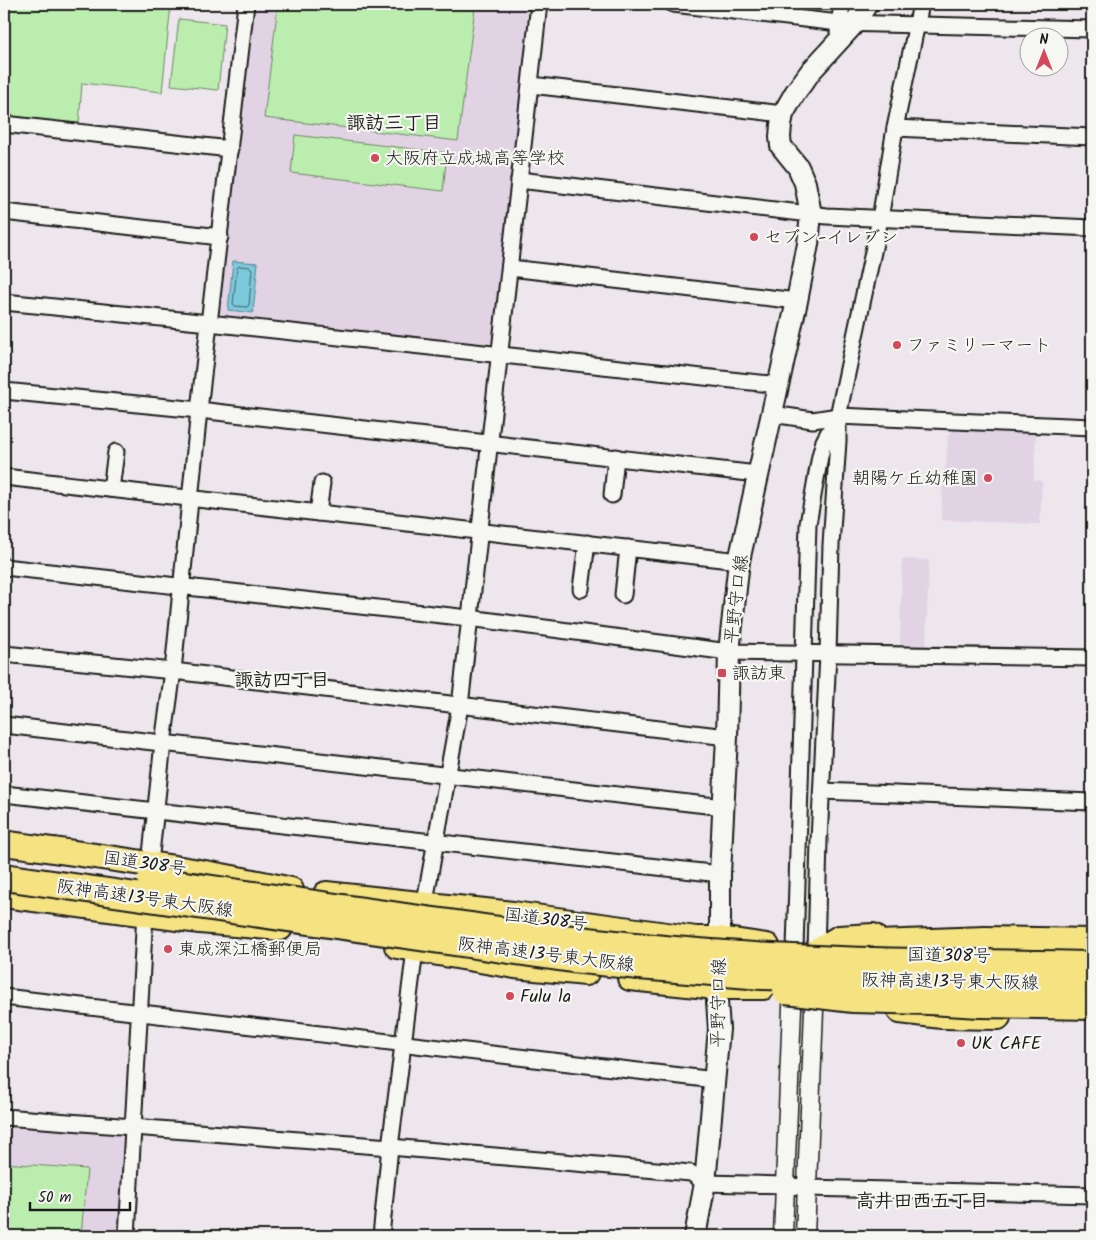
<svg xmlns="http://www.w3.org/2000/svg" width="1096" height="1240" viewBox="0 0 1096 1240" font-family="Kalam,'Klee One',sans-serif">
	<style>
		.built { fill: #e2d3e4 }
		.green { fill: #bbeeae; stroke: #6c8565 }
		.water { fill: #7cc9db; stroke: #56848f }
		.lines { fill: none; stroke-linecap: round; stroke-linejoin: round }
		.shore { stroke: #426168; stroke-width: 1 }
		.minor-casing { stroke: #1c1c1c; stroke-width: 19 }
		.tertiary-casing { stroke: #1c1c1c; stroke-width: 21 }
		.secondary-casing { stroke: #1c1c1c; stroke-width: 24 }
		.trunk-casing { stroke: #1c1c1c; stroke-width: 28 }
		.motorway-casing { stroke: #1c1c1c; stroke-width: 30 }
		.minor { stroke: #f6f6f2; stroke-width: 15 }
		.tertiary { stroke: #f6f6f2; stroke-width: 18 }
		.secondary { stroke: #f6f6f2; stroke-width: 20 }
		.trunk { stroke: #f5e381; stroke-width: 24 }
		.motorway { stroke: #f5e381; stroke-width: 26 }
		.motorway-bridge-casing { stroke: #1c1c1c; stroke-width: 30; stroke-linecap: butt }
		.motorway-bridge { stroke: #f5e381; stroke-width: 26 }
		.poi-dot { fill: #d1495b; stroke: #f6f6f2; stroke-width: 2 }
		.labels { text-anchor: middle; stroke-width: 4.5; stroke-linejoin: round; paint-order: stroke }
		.poi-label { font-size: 18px; fill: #1c1c1c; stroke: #f6f6f2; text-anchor: start }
		.street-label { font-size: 18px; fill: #1c1c1c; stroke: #f6f6f2 }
		.neighbourhood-label { font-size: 19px; font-weight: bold; fill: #1c1c1c; stroke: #f6f6f2 }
	</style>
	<rect width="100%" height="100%" fill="#ede6ec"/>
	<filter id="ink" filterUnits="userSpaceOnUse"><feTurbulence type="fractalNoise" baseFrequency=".02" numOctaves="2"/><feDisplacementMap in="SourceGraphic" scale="10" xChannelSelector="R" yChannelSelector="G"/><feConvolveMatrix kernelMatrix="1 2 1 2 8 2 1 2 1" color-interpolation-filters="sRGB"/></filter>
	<g filter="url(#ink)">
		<g class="built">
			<polygon points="254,4 531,4 493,340 487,346 225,318 219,312"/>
			<polygon points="953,430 1036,433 1034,480 1042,481 1040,524 941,520 943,476 946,466 948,435"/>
			<polygon points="902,559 929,560 926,645 900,644"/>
			<polygon points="4,1123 117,1132 123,1139 117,1236 4,1236"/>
		</g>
		<g class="green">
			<polygon points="4,4 171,4 162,92 82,83 79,124 4,115"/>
			<polygon points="278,4 451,4 475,7 458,141 264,118"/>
			<polygon points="179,19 225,24 218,90 171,85"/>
			<polygon points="295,135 447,153 443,191 291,173"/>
			<polygon points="4,1163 87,1169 81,1236 4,1236"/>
		</g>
		<polygon class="water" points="233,261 258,263 253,313 228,310"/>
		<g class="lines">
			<polygon class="shore" points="240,266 250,267 252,269 249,305 247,307 235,306 233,304 237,268"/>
			<g class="minor-casing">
				<g id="minor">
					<polyline points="673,4 839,23 1092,29"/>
					<polyline points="838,32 842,4"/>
					<polyline points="531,85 783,114"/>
					<polyline points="4,124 230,149"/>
					<polyline points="895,128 1092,137"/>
					<polyline points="519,180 827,216 1092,228"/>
					<polyline points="4,212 220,237"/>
					<polyline points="510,268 797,301"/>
					<path d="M4,302C262,327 520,358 779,385"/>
					<polyline points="4,391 199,410 757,474"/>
					<polyline points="772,414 813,420 838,416 1092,427"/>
					<polyline points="4,477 739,561"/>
					<polyline points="111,489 116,452"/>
					<polyline points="612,495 616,457"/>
					<polyline points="318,513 322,483"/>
					<polyline points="4,567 469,618 729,652 1092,658"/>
					<polyline points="581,589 587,543"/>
					<polyline points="623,595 628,548"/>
					<polyline points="4,654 173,671 727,737"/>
					<polyline points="4,725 724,807"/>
					<polyline points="822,791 1092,802"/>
					<polyline points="4,794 720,874"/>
					<polyline points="150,863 163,743 173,671 199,410 246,4"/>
					<polyline points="423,913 460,706 539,4"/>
					<polyline points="795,949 808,524 820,456 824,441 837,417"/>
					<polyline points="816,952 819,841 828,654 831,545 838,441 838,416 880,219 895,128 921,4"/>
					<polyline points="4,997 715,1080"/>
					<polyline points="4,1117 390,1147 691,1173 705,1183 785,1185 807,1188 1092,1195"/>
					<polyline points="127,1236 145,913"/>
					<polyline points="381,1236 390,1147 416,942"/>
				</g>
			</g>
			<g class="tertiary-casing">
				<g id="tertiary">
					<polyline points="783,1236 793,982"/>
					<polyline points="805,1236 815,985"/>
				</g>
			</g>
			<g class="secondary-casing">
				<polyline id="secondary" points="695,1236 705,1183 719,1029 716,987 720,939 720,874 727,737 729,652 739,561 797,301 808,244 811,214 805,183 798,167 781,146 780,137 781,125 783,114 795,93 811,71 854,24 867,4"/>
			</g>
			<g class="trunk-casing">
				<g id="trunk">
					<path d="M4,843C100,857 196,869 291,890"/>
					<polyline points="326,894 513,914 696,939 720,939 767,946"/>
					<polyline points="4,895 200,921 280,928"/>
					<polyline points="397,946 515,966 586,973"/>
					<polyline points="816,952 839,938 873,936"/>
					<polyline points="630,978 716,987 763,987"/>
					<polyline points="900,1011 942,1016 998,1017"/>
				</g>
			</g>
			<g class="motorway-casing">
				<polyline id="motorway" points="851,945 985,940 1092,942"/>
			</g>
			<use href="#minor" class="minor"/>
			<use href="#tertiary" class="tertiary"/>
			<use href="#secondary" class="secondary"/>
			<use href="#trunk" class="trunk"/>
			<use href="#motorway" class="motorway"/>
			<g class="motorway-bridge-casing">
				<g id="motorway-bridge">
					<polyline points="4,877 572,959 639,966 762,976 1092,984"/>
					<path d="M151,880C332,906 515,936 698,952C829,963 961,962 1092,965"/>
					<polyline points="786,991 853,999 929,1001 980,1004 1092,1006"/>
				</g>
			</g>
			<use href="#motorway-bridge" class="motorway-bridge"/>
		</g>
	</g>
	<g class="poi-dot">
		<circle cx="375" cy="158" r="5"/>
		<circle cx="754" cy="237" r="5"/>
		<circle cx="897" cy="345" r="5"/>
		<circle cx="988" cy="478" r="5"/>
		<rect x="717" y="668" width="10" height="10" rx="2.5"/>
		<circle cx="168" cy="949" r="5"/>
		<circle cx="510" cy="996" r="5"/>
		<circle cx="961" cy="1043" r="5"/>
	</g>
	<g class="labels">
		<g class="poi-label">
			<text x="385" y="164">大阪府立成城高等学校</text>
			<text x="764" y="243">セブン-イレブン</text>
			<text x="907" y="351">ファミリーマート</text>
			<text x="978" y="484" text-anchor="end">朝陽ケ丘幼稚園</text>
			<text x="732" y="679">諏訪東</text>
			<text x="178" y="955">東成深江橋郵便局</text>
			<text x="520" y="1002">Fulu la</text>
			<text x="971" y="1049">UK CAFE</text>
		</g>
		<g class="street-label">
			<text transform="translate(736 599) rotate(-83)" y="6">平野守口線</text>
			<text transform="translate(145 863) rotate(8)" y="6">国道308号</text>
			<text transform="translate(145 898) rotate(8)" y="6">阪神高速13号東大阪線</text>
			<text transform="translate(546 919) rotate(7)" y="6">国道308号</text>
			<text transform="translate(546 954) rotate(7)" y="6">阪神高速13号東大阪線</text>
			<text transform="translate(949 955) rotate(1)" y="6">国道308号</text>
			<text transform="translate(950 981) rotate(1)" y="6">阪神高速13号東大阪線</text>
			<text transform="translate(718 1003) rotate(-89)" y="6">平野守口線</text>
		</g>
		<g class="neighbourhood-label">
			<text x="394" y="129">諏訪三丁目</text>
			<text x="282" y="686">諏訪四丁目</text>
			<text x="922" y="1207">高井田西五丁目</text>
		</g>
	</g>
	<rect width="1096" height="1240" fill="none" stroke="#f6f6f2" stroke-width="20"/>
	<rect x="10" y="10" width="1076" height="1220" fill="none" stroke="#1c1c1c" stroke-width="2" filter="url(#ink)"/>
	<g transform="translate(1044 52)"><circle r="24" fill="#f6f6f2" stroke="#9f9f9c"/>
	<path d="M0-4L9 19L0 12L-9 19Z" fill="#d1495b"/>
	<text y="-8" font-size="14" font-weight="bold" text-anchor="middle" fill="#1c1c1c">N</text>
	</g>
	<path d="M30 1202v8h100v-8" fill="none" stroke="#1c1c1c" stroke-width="2.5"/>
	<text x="38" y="1202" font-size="15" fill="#1c1c1c" stroke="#f6f6f2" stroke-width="4" paint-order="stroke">50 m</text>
</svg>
